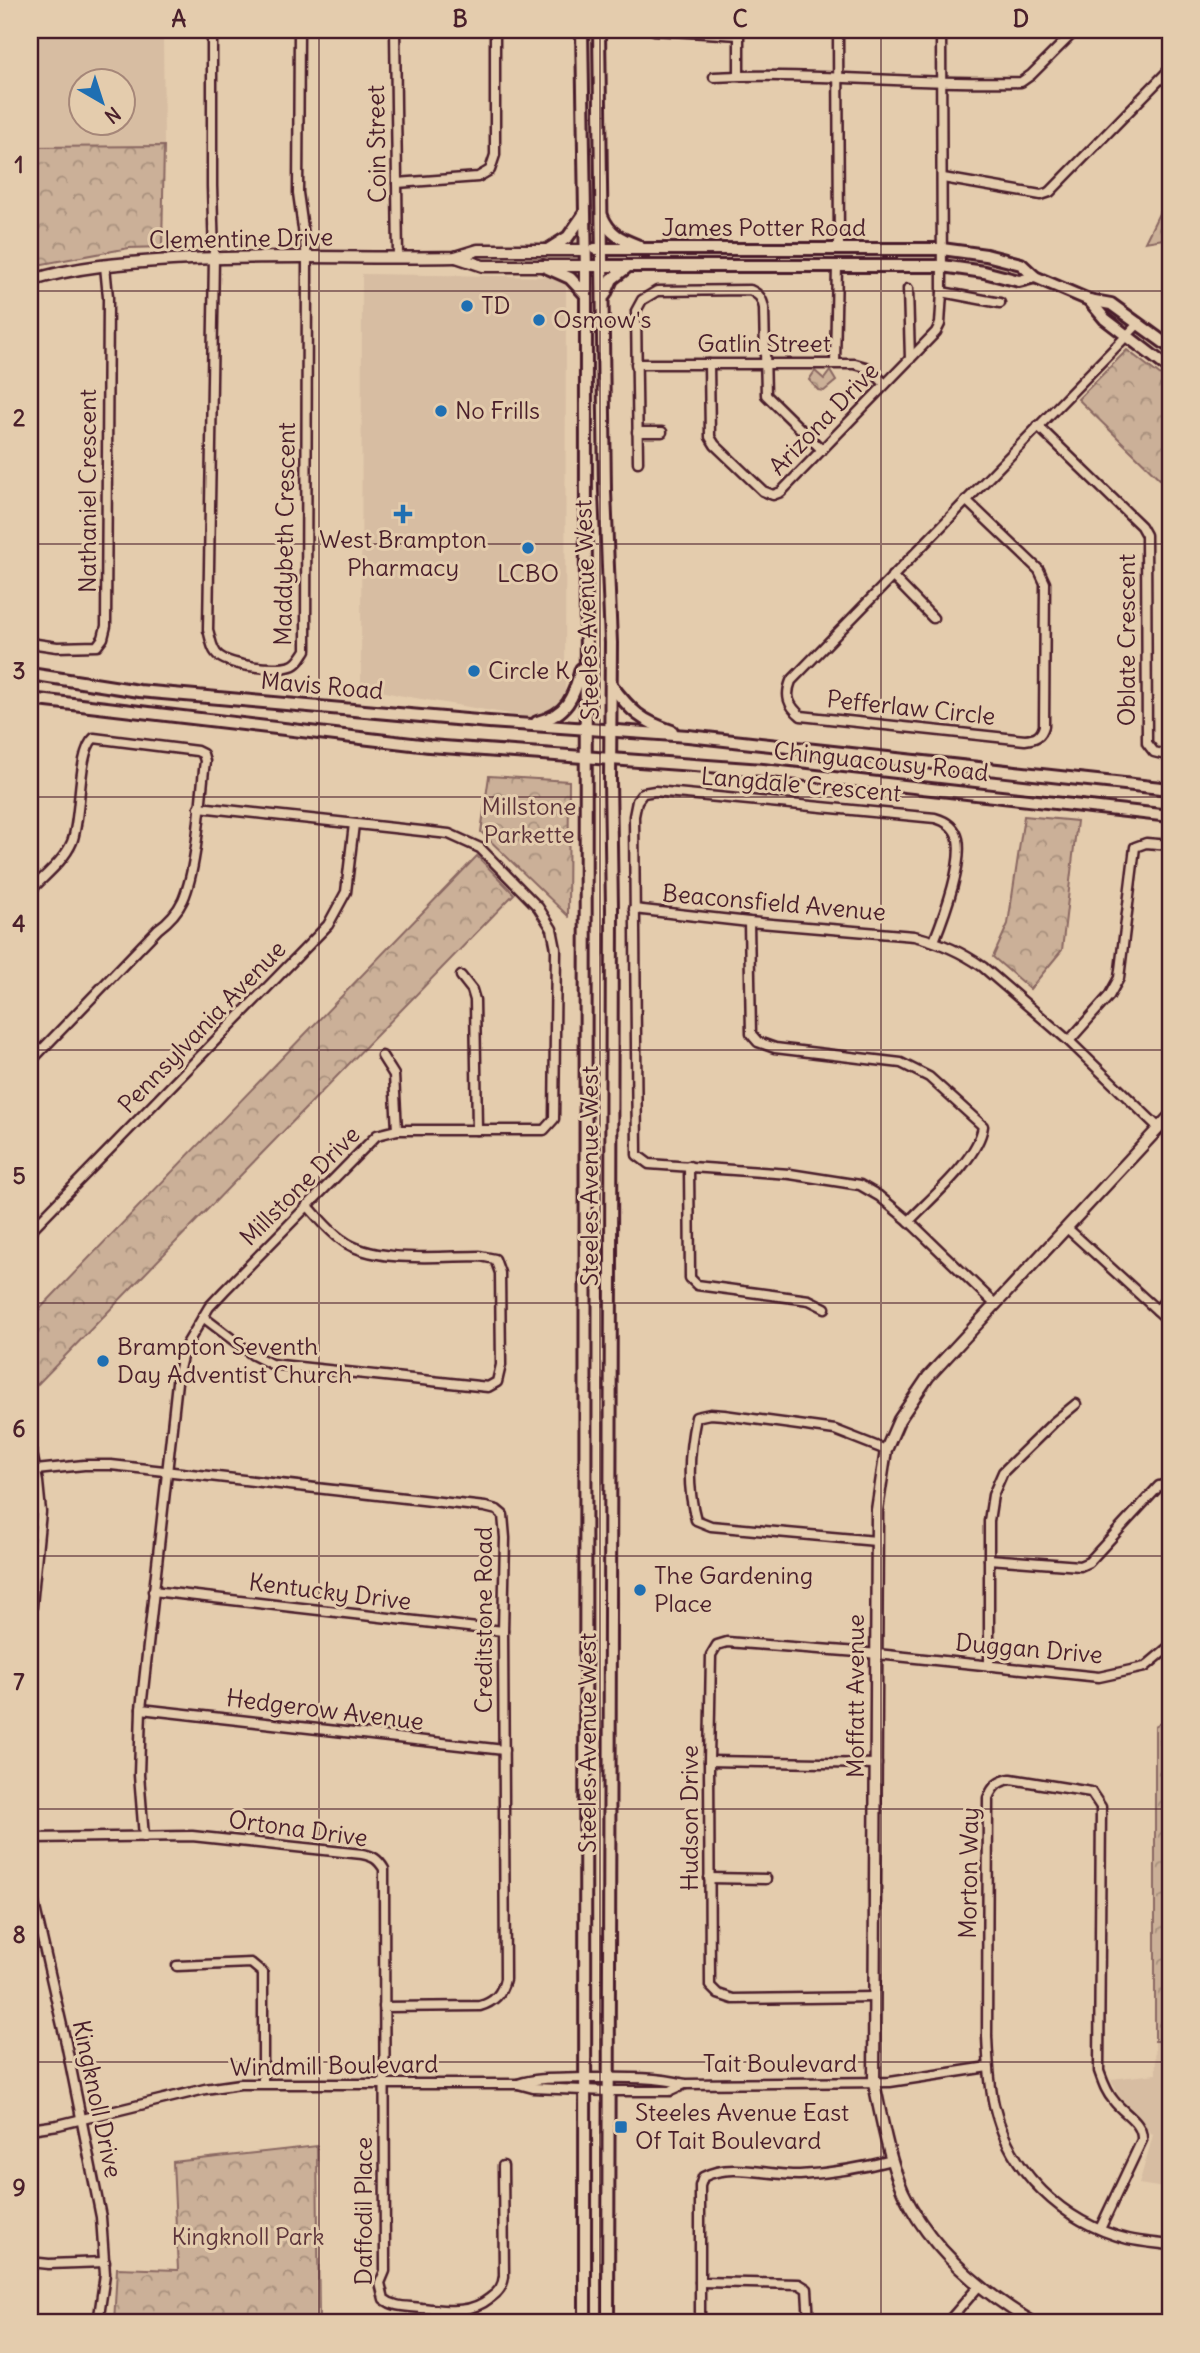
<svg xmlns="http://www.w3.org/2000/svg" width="1200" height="2353" viewBox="0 0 1200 2353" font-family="Delius,sans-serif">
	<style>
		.built { fill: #d7bda2; fill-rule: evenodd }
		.forest { fill: url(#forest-crowns); stroke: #8a6862; stroke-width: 2 }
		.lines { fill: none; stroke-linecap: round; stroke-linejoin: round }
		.minor-casing { stroke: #4a1f2b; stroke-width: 13 }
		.tertiary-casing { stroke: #4a1f2b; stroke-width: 15 }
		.secondary-casing { stroke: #4a1f2b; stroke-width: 16 }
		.minor { stroke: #e4ccad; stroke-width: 8 }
		.tertiary { stroke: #e4ccad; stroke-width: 10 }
		.secondary { stroke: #e4ccad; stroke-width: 10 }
		.grid { fill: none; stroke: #4a1f2b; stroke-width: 2; stroke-opacity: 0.55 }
		.poi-dot { fill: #1f6fb2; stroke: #e4ccad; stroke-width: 2.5 }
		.labels { text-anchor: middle; stroke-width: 6; stroke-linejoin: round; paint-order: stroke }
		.street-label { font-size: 24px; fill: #4a1f2b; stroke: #e4ccad }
		.poi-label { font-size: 24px; fill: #4a1f2b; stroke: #e4ccad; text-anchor: start }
		.park-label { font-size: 24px; fill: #5d353b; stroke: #e4ccad }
		.neatline { fill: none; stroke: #4a1f2b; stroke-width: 2.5 }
		.grid-label { font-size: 23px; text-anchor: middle; font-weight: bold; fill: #4a1f2b }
	</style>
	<defs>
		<pattern id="forest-crowns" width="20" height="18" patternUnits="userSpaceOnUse" patternTransform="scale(1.75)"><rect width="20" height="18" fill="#cbb098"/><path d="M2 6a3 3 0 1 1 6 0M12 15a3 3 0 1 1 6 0" fill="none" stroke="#a78f7c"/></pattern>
	</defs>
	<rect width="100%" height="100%" fill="#e4ccad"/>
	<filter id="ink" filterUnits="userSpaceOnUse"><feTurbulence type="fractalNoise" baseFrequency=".0143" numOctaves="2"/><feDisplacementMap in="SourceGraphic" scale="14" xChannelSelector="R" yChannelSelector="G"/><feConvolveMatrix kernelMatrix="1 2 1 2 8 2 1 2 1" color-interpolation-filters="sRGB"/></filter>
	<g filter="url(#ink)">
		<g class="built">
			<path d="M30,30H163L164,146L30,147ZM80,80H122V122H80Z"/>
			<polygon points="362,274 566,277 565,711 550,721 398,695 361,686"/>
			<polygon points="1155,2041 1170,2041 1170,2189 1139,2184 1153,2135 1123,2105 1111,2079 1156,2074"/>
		</g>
		<g class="forest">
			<polygon points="164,146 162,247 129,248 32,266 30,264 30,147"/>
			<polygon points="1170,191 1170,238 1145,242"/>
			<polygon points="1127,350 1170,383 1170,489 1078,399"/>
			<polygon points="815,371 824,379 830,371 836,381 824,391 818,390 809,380"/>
			<polygon points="489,776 569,781 568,916 481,832"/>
			<polygon points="1024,816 1077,821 1062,950 1030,989 993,957 1008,924"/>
			<polygon points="477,856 514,894 33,1389 30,1382 30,1319"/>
			<polygon points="1170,1717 1170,2041 1155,2041 1155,1726"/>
			<polygon points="317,2146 319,2323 114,2323 117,2268 178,2270 173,2162"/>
		</g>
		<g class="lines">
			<g class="minor-casing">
				<g id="minor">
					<path d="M212,30V186L214,257L208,630C211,638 211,650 219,656C232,666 275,671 291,666C298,664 302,656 306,650L307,257L298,193L299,30"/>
					<polyline points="395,30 398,258"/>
					<polyline points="654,30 739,35"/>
					<polyline points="739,30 739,76"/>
					<polyline points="838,30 839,249"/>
					<path d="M714,77C816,72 919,85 1021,82L1031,75L1076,30"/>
					<polyline points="943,178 1041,195 1050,192 1170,69"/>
					<polyline points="397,183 478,177 490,170 495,155 495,30"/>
					<polyline points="908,289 910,359"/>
					<polyline points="942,292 1000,303"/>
					<polyline points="835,363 837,266"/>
					<polyline points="636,364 855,364 869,368 885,384"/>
					<polyline points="709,364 710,437 715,445 763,491 773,495 781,492 936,332 940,324 942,292 941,30"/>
					<polyline points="1038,426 1141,526 1146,535 1147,743 1154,752 1170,756"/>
					<polyline points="637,432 662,432"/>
					<path d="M638,462L636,311L642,300L657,291L750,290C759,294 762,298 764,308L766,395L822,450"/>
					<path d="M966,500L1039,570L1045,583L1044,726C1041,737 1035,739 1025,740L801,716C788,705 785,696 791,681L1139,323"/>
					<polyline points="892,576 933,618"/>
					<polyline points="30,643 57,647 97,646 103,638 106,626 108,297 105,266"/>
					<path d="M30,891C44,876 64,861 72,842C82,817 77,752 94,738L197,751L203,754L205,761C200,800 198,866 183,900C177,913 169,921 158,929L30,1062"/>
					<path d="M634,909L749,922L914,936C939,942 962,952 983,967L1069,1041L1159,1128"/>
					<path d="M749,922L751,1034L758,1042L775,1048L901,1063L929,1077L983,1126C979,1158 931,1198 909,1221"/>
					<path d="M934,941C944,916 963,866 958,839C955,827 946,821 935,818L655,791L643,793L637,801L634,816L637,1155L649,1164L790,1174L860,1185L879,1196L909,1221L995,1304"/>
					<polyline points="461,976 472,990 475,1000 477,1130"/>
					<polyline points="1069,1041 1109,996 1119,978 1135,847 1146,843 1170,845"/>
					<polyline points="382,1056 394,1075 397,1130"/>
					<polyline points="689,1166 690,1278 697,1285 809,1300 825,1308"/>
					<polyline points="1067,1228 1170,1322"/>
					<polyline points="30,1231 328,925 346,892 354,824"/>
					<polyline points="1157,1310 1170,1295"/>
					<path d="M203,1317L253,1355L271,1364L488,1387L497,1382L501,1365L500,1273L495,1259L480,1256C441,1256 373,1264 342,1240C329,1231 318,1217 307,1205"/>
					<polyline points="30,1443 38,1482 41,1512 30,1626"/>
					<path d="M36,1470L84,1465H111L485,1507L497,1510L503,1515L505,1538L503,1631L505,1979C502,1994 494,2002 480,2006L384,2007"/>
					<path d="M876,1541L711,1526L696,1520C687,1488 689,1450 696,1417L710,1414L724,1415L835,1430L886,1450"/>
					<polyline points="989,1559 1080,1566 1089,1562 1159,1486 1170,1484"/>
					<polyline points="153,1591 503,1631"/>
					<polyline points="989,1666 989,1521 993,1495 1003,1472 1054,1422 1076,1404"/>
					<polyline points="141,1709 504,1750"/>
					<polyline points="709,1761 877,1764"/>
					<polyline points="144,1837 139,1775 141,1709 178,1373 184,1349 209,1307 224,1291 377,1135 397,1130 544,1130 554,1119 556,949 552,929 538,907 480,848 449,834 199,807"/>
					<path d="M30,1838L192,1836L362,1854C373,1856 378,1859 384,1869L385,2271L380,2283L384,2299C395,2308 408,2306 421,2308C446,2310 469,2315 490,2298C499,2292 503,2286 504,2276L503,2166"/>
					<polyline points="709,1878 766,1879"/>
					<polyline points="30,1886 66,2043 101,2217 105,2274 98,2323"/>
					<polyline points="177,1966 251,1963 263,1973 263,2083"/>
					<polyline points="874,1997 733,1999 718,1994 710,1986 709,1761 711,1655 717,1645 727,1642 858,1652 1099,1677 1145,1667 1170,1646"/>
					<path d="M518,2084C539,2077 561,2079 583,2078C617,2078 652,2076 685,2084L890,2082L988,2067"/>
					<polyline points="30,2129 58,2125 205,2089 240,2084 518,2084 533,2088 608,2091 670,2091 685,2084"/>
					<path d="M1100,2229L1142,2140C1143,2122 1124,2114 1114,2101C1106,2092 1103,2082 1099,2071L1101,1807L1091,1792L1011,1779C998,1781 993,1786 988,1798L987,2036C988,2059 989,2083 994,2105C1009,2171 1063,2223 1128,2239C1141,2242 1156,2243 1170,2245"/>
					<polyline points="30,2262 49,2264 105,2262"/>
					<polyline points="700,2282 799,2284 807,2289 809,2323"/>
					<path d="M700,2323V2186L703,2177C731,2162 770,2176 800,2175C832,2173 862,2168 892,2160"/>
					<polyline points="947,2323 979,2286"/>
				</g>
			</g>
			<g class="tertiary-casing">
				<g id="tertiary">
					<polyline points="456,257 483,266 585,266"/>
					<path d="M30,281C76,266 124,263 172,260C266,254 361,259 455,257L478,250H585"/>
					<path d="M1034,2323C980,2291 930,2249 903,2192C888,2157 882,2120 874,2083L877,1510L886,1450L899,1420L928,1377L1170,1116"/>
				</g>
			</g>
			<g class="secondary-casing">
				<g id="secondary">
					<polyline points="582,30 586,274 585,2323"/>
					<polyline points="599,30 605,491 611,643 610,780 612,908 608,2323"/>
					<path d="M602,216C610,235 621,239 639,246"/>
					<polyline points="549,249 568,237 584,214"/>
					<polyline points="595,249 942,249 986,255 1021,264 1035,277 1089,300 1111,304 1170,347"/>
					<polyline points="543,266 570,278 585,294"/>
					<polyline points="585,266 942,266 984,272 1019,281 1035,277"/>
					<polyline points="605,295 612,279 626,268"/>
					<polyline points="1089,300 1105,319 1170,369"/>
					<polyline points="30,674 139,691 489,722 688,736 1170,789"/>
					<path d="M611,685C631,711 641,721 672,731"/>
					<polyline points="30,699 429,746 763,770 1170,816"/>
					<path d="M537,722C567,715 574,697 581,669"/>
				</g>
			</g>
			<use href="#minor" class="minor"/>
			<use href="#tertiary" class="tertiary"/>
			<use href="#secondary" class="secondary"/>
		</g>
	</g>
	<path class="grid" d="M319,30V2323M600,30V2323M881,30V2323M30,291H1170M30,544H1170M30,797H1170M30,1050H1170M30,1303H1170M30,1556H1170M30,1809H1170M30,2062H1170"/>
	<g class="poi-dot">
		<circle cx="467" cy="306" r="7"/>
		<circle cx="539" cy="320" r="7"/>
		<circle cx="441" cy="411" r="7"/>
		<path d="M399.5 503.5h7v7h7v7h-7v7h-7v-7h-7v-7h7z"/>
		<circle cx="528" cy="548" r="7"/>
		<circle cx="474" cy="671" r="7"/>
		<circle cx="103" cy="1361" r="7"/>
		<circle cx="640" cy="1590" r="7"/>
		<rect x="614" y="2120" width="14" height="14" rx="3.5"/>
	</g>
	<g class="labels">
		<g class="street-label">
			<text transform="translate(377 144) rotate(-91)" y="8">Coin Street</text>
			<text x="764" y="236">James Potter Road</text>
			<text transform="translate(241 239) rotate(-1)" y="8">Clementine Drive</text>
			<text x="764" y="352">Gatlin Street</text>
			<text transform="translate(824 419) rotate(-46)" y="8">Arizona Drive</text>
			<text transform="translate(88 491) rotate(-90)" y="8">Nathaniel Crescent</text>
			<text transform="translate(285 534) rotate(-89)" y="8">Maddybeth Crescent</text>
			<text transform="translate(587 610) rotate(-92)" y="8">Steeles Avenue West</text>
			<text transform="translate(1127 640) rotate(-90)" y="8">Oblate Crescent</text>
			<text transform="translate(322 686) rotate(5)" y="8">Mavis Road</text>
			<text transform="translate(911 708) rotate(6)" y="8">Pefferlaw Circle</text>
			<text transform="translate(881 762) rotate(6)" y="8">Chinguacousy Road</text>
			<text transform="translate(801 785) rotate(5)" y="8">Langdale Crescent</text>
			<text transform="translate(774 903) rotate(5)" y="8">Beaconsfield Avenue</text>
			<text transform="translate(202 1027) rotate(-46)" y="8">Pennsylvania Avenue</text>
			<text transform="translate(590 1176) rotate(-90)" y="8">Steeles Avenue West</text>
			<text transform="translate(300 1186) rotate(-45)" y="8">Millstone Drive</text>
			<text transform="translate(330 1592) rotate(7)" y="8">Kentucky Drive</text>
			<text transform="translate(484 1620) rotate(-90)" y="8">Creditstone Road</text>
			<text transform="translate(1029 1649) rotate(5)" y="8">Duggan Drive</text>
			<text transform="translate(856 1696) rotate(-90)" y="8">Moffatt Avenue</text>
			<text transform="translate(325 1710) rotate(7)" y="8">Hedgerow Avenue</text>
			<text transform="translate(588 1743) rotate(-90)" y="8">Steeles Avenue West</text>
			<text transform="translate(690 1818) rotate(-90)" y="8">Hudson Drive</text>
			<text transform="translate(298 1829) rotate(8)" y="8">Ortona Drive</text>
			<text transform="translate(969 1873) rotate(-89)" y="8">Morton Way</text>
			<text x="780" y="2072">Tait Boulevard</text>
			<text transform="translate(334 2066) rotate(-1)" y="8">Windmill Boulevard</text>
			<text transform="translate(97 2099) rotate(78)" y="8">Kingknoll Drive</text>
			<text transform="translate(364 2211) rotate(-90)" y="8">Daffodil Place</text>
		</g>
		<g class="poi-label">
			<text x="481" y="314">TD</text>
			<text x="553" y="328">Osmow's</text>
			<text x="455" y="419">No Frills</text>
			<text x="403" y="548" text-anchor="middle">West Brampton<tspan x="403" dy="28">Pharmacy</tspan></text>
			<text x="528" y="582" text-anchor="middle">LCBO</text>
			<text x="488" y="679">Circle K</text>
			<text x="117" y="1355">Brampton Seventh<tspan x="117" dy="28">Day Adventist Church</tspan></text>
			<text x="654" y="1584">The Gardening<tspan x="654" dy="28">Place</tspan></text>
			<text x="635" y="2121">Steeles Avenue East<tspan x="635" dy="28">Of Tait Boulevard</tspan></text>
		</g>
		<g class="park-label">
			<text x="529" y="815">Millstone<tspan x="529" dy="28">Parkette</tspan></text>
			<text x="248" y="2245">Kingknoll Park</text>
		</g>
	</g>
	<rect width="1200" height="2353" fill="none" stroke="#e4ccad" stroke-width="77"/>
	<g transform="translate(102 102) rotate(141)"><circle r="33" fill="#e4ccad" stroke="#a68779" stroke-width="2"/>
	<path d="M0-5L12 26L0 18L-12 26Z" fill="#1f6fb2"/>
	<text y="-10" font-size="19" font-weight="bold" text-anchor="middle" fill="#4a1f2b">N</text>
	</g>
	<rect x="38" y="38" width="1124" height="2276" class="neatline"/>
	<g class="grid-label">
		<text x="179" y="27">A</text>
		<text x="460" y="27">B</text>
		<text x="740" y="27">C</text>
		<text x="1021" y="27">D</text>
		<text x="19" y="173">1</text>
		<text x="19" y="426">2</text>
		<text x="19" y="679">3</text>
		<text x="19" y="932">4</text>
		<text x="19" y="1184">5</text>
		<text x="19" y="1437">6</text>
		<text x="19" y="1690">7</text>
		<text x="19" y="1943">8</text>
		<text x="19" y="2196">9</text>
	</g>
</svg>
